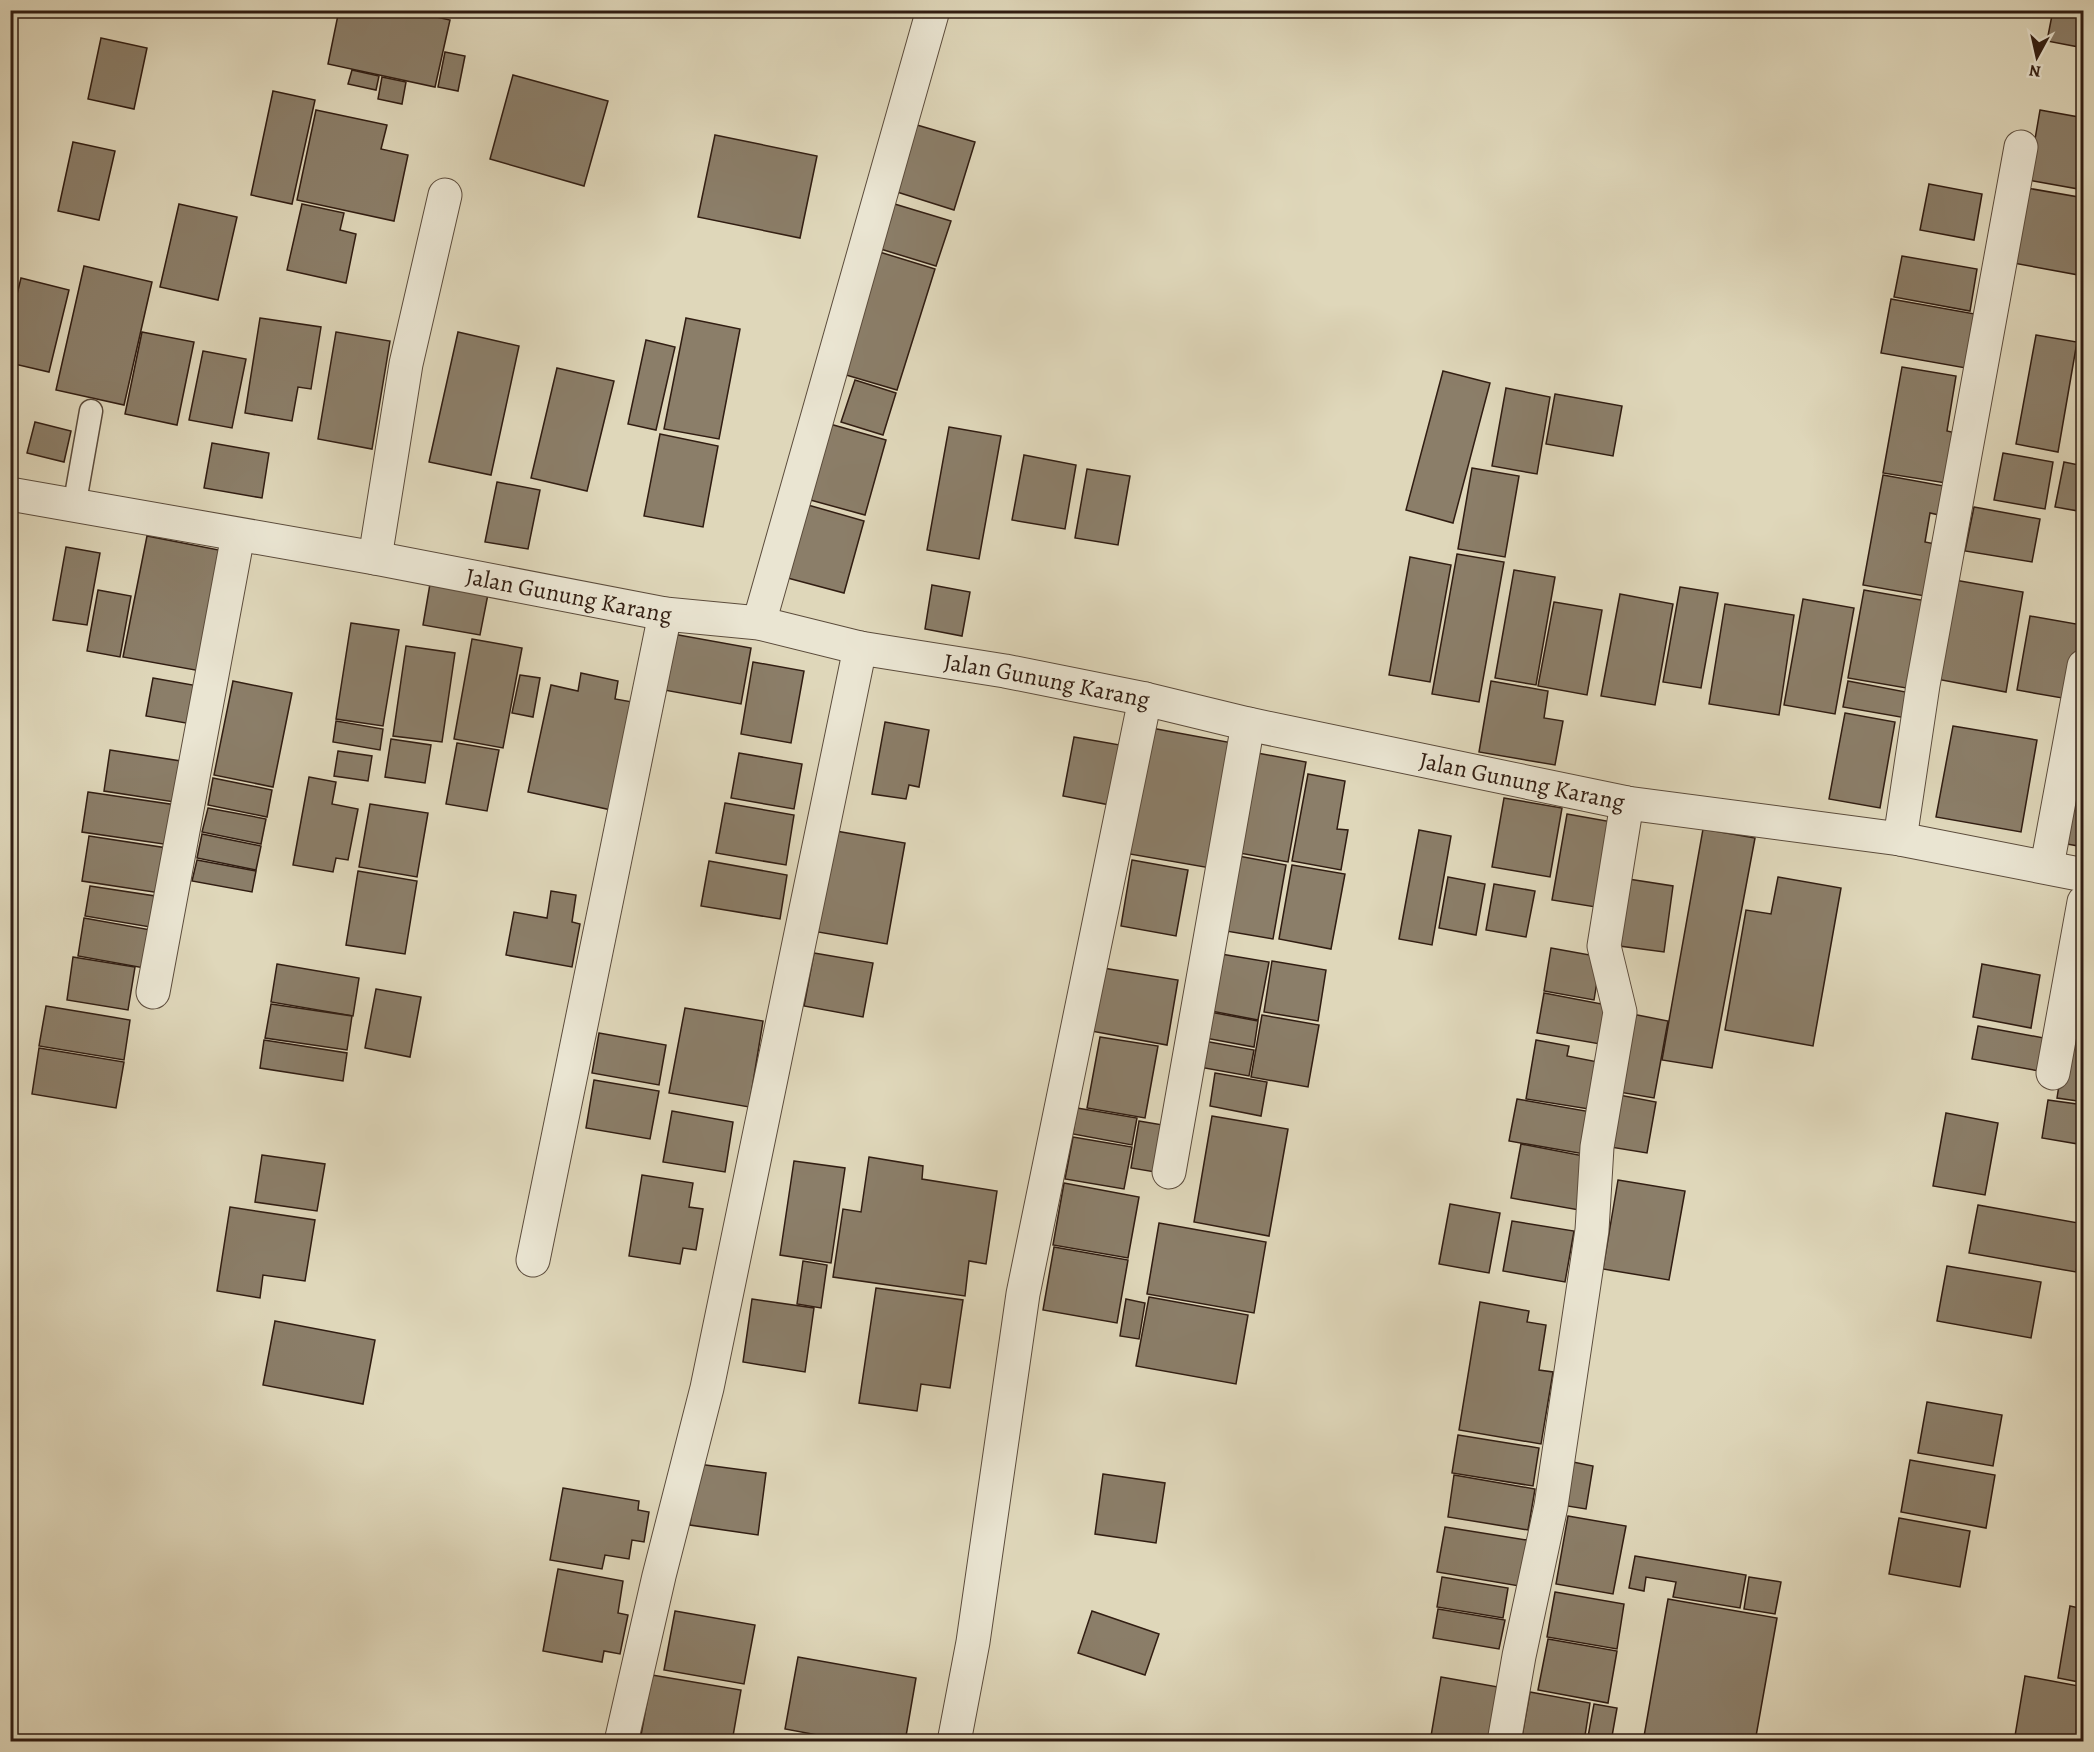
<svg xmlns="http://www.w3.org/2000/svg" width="2094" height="1752" viewBox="0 0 2094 1752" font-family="Alegreya,serif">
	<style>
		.building { fill: #8b7e69; stroke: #311d12; stroke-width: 1.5 }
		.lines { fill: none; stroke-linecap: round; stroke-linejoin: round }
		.service-casing { stroke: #5c4c3c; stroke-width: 25 }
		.minor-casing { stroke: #5c4c3c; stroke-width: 35 }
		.service { stroke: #eae5d2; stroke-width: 22 }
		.minor { stroke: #eae5d2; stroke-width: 33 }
		.labels { text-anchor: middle; stroke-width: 4.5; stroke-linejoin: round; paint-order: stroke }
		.street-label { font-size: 24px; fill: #311d12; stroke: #eae5d2 }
	</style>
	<rect width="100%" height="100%" fill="#dfd7ba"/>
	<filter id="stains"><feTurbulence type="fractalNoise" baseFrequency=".00333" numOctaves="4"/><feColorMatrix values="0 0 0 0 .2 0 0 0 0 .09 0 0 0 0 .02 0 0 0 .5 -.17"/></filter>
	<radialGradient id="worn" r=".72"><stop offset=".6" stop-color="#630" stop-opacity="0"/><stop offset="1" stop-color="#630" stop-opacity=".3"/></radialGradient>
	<g class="building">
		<polygon points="339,10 405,10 450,20 435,87 328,64"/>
		<polygon points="2053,10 2084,10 2084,48 2047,41"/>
		<polygon points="101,38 147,48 134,109 88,99"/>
		<polygon points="445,52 465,56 458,91 438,87"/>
		<polygon points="352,70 379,76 376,90 348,84"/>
		<polygon points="513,75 608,101 584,186 490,159"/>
		<polygon points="382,77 406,82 402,104 378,99"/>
		<polygon points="273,91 315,100 292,204 251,195"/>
		<polygon points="316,110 387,125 381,149 408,155 394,221 297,200"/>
		<polygon points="2040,110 2084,118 2084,190 2028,180"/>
		<polygon points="917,125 975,142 954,210 897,192"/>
		<polygon points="715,135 817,156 800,238 698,217"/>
		<polygon points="73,142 115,151 99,220 58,211"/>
		<polygon points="1929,184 1982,194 1974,240 1920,230"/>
		<polygon points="2027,188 2084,198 2084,276 2013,263"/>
		<polygon points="888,202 951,221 936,266 874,247"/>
		<polygon points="179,204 237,217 218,300 160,287"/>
		<polygon points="302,204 344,213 340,230 356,234 346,283 287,270"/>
		<polygon points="873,250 935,269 897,390 836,372"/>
		<polygon points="1902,256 1977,269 1970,311 1894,297"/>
		<polygon points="84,266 152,282 124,405 56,390"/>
		<polygon points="21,278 69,290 49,372 10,363 10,323"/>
		<polygon points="1891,299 1986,316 1977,370 1881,353"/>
		<polygon points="260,318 321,327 311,389 298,387 292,421 245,413"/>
		<polygon points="686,318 740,329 719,439 664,429"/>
		<polygon points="142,332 194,342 177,425 125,414"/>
		<polygon points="336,332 390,341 372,449 318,439"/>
		<polygon points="458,332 519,346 491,475 429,462"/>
		<polygon points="2036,335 2077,342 2058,452 2016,444"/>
		<polygon points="646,340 675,347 656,430 628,424"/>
		<polygon points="203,351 246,359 232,428 189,420"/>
		<polygon points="1902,367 1956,376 1947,431 1960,434 1952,484 1883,473"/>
		<polygon points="557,368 614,381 587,491 531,478"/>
		<polygon points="1443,371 1490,383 1453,523 1406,510"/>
		<polygon points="855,380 896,393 883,435 841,422"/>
		<polygon points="1506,388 1550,397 1537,474 1492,466"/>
		<polygon points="1555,394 1622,406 1613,456 1546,444"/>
		<polygon points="35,422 71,431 64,462 27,453"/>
		<polygon points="823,422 886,440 865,515 803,498"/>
		<polygon points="949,427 1001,436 979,559 927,550"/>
		<polygon points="660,434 718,446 703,527 644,516"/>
		<polygon points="212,443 269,453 262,498 204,488"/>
		<polygon points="2003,453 2053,462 2045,509 1994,500"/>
		<polygon points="1024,455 1076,465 1065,529 1012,520"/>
		<polygon points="2064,462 2084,466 2084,512 2055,507"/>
		<polygon points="1472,468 1519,476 1505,557 1458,549"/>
		<polygon points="1087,469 1130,476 1118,545 1075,538"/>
		<polygon points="1883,475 1944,486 1939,515 1930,513 1925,542 1945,546 1936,598 1863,585"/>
		<polygon points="497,482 540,490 528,549 485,542"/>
		<polygon points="801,503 864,521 844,593 780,576"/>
		<polygon points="1974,507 2040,519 2032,562 1965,551"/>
		<polygon points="147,536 229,552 206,672 123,657"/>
		<polygon points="66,547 100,553 87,625 53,620"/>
		<polygon points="1457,554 1504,562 1479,702 1432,694"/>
		<polygon points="1410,557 1451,565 1430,682 1389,675"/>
		<polygon points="1514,570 1555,577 1536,685 1495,678"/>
		<polygon points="431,578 489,589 480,635 423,625"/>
		<polygon points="1949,579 2023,592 2006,692 1931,678"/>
		<polygon points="932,585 970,592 962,636 925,629"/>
		<polygon points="1680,587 1718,593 1701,688 1663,682"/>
		<polygon points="98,590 131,596 120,657 87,651"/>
		<polygon points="1864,590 1927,601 1912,689 1848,678"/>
		<polygon points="1620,594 1673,604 1655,705 1601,696"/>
		<polygon points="1803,599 1854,608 1835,714 1784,705"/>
		<polygon points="1554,602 1602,610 1587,695 1538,686"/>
		<polygon points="1725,604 1794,615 1779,715 1709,704"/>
		<polygon points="2030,616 2082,625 2068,699 2017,690"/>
		<polygon points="351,623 399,630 383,726 336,719"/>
		<polygon points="673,634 751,648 741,704 664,690"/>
		<polygon points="472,639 522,648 503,748 454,739"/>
		<polygon points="406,646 455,653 442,742 393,736"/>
		<polygon points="753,662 804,671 791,743 741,734"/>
		<polygon points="581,673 618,681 615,699 638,703 616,811 528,792 551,685 578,691"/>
		<polygon points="520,675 540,678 533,717 512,713"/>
		<polygon points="153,678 204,687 197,725 146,716"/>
		<polygon points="233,681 292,693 273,787 214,775"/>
		<polygon points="1491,681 1548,691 1544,718 1563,721 1555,765 1479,752"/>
		<polygon points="1848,681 1911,693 1906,718 1843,707"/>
		<polygon points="10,683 16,684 10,708"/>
		<polygon points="1845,713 1895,722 1880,808 1829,799"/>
		<polygon points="2084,716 2084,847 2061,843"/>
		<polygon points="336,721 383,729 380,750 333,742"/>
		<polygon points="885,722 929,730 919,787 909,785 906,799 872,794"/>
		<polygon points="1953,726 2037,740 2021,832 1936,817"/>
		<polygon points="1146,727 1238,744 1216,869 1124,853"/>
		<polygon points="1074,737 1120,745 1110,805 1063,796"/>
		<polygon points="391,739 431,745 425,783 385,777"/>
		<polygon points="457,743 499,750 487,811 446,804"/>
		<polygon points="110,750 187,762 181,803 104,791"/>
		<polygon points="338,751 372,756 368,781 334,776"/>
		<polygon points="1252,752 1306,762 1288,862 1234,852"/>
		<polygon points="739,753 802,764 794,809 731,798"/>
		<polygon points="1308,774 1345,781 1337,829 1348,830 1341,870 1292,861"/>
		<polygon points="309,777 336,782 332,804 358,809 348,860 336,858 333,872 293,865"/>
		<polygon points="213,778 272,790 267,817 208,805"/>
		<polygon points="88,792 183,806 177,846 82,832"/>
		<polygon points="1504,798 1562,808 1550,877 1492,867"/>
		<polygon points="725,803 794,815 786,865 716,853"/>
		<polygon points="370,804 428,813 417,877 359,867"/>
		<polygon points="208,808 266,819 261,844 202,832"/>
		<polygon points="1567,814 1618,823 1602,908 1552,900"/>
		<polygon points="1703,829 1755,838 1712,1068 1662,1060"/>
		<polygon points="1419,830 1451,836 1432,945 1399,939"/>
		<polygon points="836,831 905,843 887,944 818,932"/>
		<polygon points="202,834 261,846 256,870 197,858"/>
		<polygon points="89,836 167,848 160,893 82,881"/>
		<polygon points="1233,855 1286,865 1273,939 1220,930"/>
		<polygon points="197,860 256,871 252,892 192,881"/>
		<polygon points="1132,860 1188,870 1176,936 1121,926"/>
		<polygon points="709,861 787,875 780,919 701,906"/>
		<polygon points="1292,865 1345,874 1331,949 1279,939"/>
		<polygon points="358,871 417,881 405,954 346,945"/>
		<polygon points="1448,877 1485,884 1476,935 1439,928"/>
		<polygon points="1778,877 1841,888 1813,1046 1725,1030 1746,910 1771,914"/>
		<polygon points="1622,878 1673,886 1664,952 1612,945"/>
		<polygon points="1494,884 1535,891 1526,937 1486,930"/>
		<polygon points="90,886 155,896 150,927 85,916"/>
		<polygon points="551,891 576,895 572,922 580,924 572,967 506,955 514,912 547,918"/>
		<polygon points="84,918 151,930 144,968 78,956"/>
		<polygon points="1551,948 1601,957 1594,1000 1544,991"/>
		<polygon points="814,953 873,963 863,1017 804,1006"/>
		<polygon points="1221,954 1269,962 1258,1020 1211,1011"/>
		<polygon points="73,957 135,967 128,1010 67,1000"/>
		<polygon points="1272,961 1326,970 1318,1021 1264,1012"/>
		<polygon points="277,964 359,978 353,1016 271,1002"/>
		<polygon points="1982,964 2040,975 2031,1028 1973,1017"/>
		<polygon points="1103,968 1178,980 1167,1045 1091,1031"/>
		<polygon points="2075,984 2084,985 2084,1102 2057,1098"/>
		<polygon points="376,989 421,997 410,1057 365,1048"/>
		<polygon points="1544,993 1607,1005 1600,1044 1537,1033"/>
		<polygon points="271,1004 352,1016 347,1050 265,1038"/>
		<polygon points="46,1006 130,1020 124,1060 39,1046"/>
		<polygon points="685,1008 763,1021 749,1107 669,1093"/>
		<polygon points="1210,1012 1258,1021 1254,1047 1205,1038"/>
		<polygon points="1627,1013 1668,1021 1654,1098 1613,1091"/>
		<polygon points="1262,1015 1319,1025 1308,1087 1251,1077"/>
		<polygon points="1978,1026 2044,1038 2039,1071 1972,1059"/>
		<polygon points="599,1033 666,1045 659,1085 592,1073"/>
		<polygon points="1100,1037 1158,1046 1145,1118 1087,1108"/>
		<polygon points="264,1040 347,1053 343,1081 260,1068"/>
		<polygon points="1536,1040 1569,1046 1567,1056 1603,1063 1595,1110 1526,1099"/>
		<polygon points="1204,1041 1254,1050 1249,1076 1199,1067"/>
		<polygon points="39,1048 124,1062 116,1108 32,1094"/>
		<polygon points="1215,1073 1267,1082 1261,1116 1210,1106"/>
		<polygon points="594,1080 659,1091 650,1139 586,1128"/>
		<polygon points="1614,1094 1656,1102 1647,1153 1604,1146"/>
		<polygon points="1517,1099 1597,1113 1590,1155 1509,1141"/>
		<polygon points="2048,1100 2084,1105 2084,1145 2042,1138"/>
		<polygon points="1077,1108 1137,1118 1132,1145 1073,1134"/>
		<polygon points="672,1111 733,1122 725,1172 663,1162"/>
		<polygon points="1946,1113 1998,1123 1985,1195 1933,1186"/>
		<polygon points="1212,1116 1288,1129 1269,1236 1194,1222"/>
		<polygon points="1139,1121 1163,1125 1155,1172 1131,1168"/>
		<polygon points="10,1130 15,1131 10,1155"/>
		<polygon points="1073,1137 1132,1147 1124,1189 1065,1179"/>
		<polygon points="1521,1144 1589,1157 1579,1210 1511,1198"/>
		<polygon points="262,1155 325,1164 317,1211 255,1202"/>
		<polygon points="869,1157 923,1166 922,1179 997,1191 986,1264 969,1261 965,1296 833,1277 843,1209 861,1212"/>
		<polygon points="794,1161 845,1168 831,1263 780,1255"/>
		<polygon points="642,1175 693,1183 689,1207 703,1209 696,1250 683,1248 680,1264 629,1256"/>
		<polygon points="1618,1180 1685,1191 1669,1280 1603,1269"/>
		<polygon points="1064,1183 1139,1197 1128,1258 1053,1245"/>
		<polygon points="1450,1204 1500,1213 1489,1273 1439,1264"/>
		<polygon points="1978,1205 2084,1224 2076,1272 1969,1253"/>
		<polygon points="230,1207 315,1220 305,1281 263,1275 260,1298 217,1291"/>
		<polygon points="1512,1221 1574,1231 1565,1282 1503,1271"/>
		<polygon points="1159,1223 1266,1242 1254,1313 1147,1294"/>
		<polygon points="1054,1247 1128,1260 1117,1323 1043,1310"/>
		<polygon points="803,1261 827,1265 821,1308 797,1304"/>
		<polygon points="1947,1266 2041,1282 2031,1338 1937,1321"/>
		<polygon points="876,1288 963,1300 950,1388 921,1384 917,1411 859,1403"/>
		<polygon points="1149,1297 1248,1315 1236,1384 1136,1366"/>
		<polygon points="752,1299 814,1308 805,1372 743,1362"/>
		<polygon points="1126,1299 1145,1303 1139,1339 1120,1336"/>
		<polygon points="1480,1302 1529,1311 1527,1322 1546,1325 1539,1370 1553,1372 1541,1444 1459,1430"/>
		<polygon points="275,1321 375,1340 363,1404 263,1385"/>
		<polygon points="1927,1402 2002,1415 1993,1466 1918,1453"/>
		<polygon points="1458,1435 1539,1448 1533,1486 1452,1473"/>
		<polygon points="1910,1460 1995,1475 1986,1528 1901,1512"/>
		<polygon points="1568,1461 1593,1466 1586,1509 1561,1505"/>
		<polygon points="698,1464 766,1473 758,1535 690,1525"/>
		<polygon points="1103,1474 1165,1483 1156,1543 1095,1534"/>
		<polygon points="1454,1475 1535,1489 1528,1530 1448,1517"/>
		<polygon points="563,1488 639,1501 638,1510 649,1512 644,1542 632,1540 629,1559 605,1555 602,1569 550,1560"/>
		<polygon points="1568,1516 1626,1526 1613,1594 1556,1584"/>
		<polygon points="1899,1518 1970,1531 1960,1587 1889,1574"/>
		<polygon points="1445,1527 1533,1541 1525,1587 1437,1572"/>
		<polygon points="1635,1556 1746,1575 1740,1608 1673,1597 1676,1582 1646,1577 1644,1591 1629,1588"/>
		<polygon points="558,1569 623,1581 618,1613 628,1615 620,1654 604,1651 602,1662 543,1651"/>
		<polygon points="1442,1577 1508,1588 1503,1618 1437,1607"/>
		<polygon points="1749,1577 1781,1582 1775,1614 1744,1609"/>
		<polygon points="1555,1592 1624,1604 1617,1649 1547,1637"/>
		<polygon points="1668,1599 1777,1618 1755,1742 1643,1742"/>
		<polygon points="2070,1606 2084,1609 2084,1683 2058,1678"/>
		<polygon points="1438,1609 1505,1620 1499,1649 1433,1638"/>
		<polygon points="675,1611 755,1625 744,1684 664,1670"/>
		<polygon points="1092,1611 1159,1634 1145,1675 1078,1653"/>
		<polygon points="1548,1639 1617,1651 1608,1703 1538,1690"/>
		<polygon points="798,1657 916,1678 905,1742 855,1742 785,1729"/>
		<polygon points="652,1675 741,1690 732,1742 679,1742 641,1735"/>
		<polygon points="2025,1676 2084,1687 2084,1742 2014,1742"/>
		<polygon points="1441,1677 1504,1688 1495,1742 1430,1742"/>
		<polygon points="1530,1692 1590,1703 1584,1742 1521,1742"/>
		<polygon points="1594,1704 1617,1708 1611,1742 1587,1742"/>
	</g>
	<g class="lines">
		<g class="service-casing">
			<polyline id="service" points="74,507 91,411"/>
		</g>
		<g class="minor-casing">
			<g id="minor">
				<path id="s1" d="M10,494L375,558L665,614L759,623L860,648L1005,671L1145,699L1248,724L1627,803L1900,839L2084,875"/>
				<polyline points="375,558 406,364 445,195"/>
				<polyline points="759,623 933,10"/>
				<polyline points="1900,839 1923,685 2021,147"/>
				<polyline points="2047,866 2084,666"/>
				<polyline points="153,992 238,535"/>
				<polyline points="2053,1073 2084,902"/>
				<polyline points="1169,1172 1248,724"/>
				<polyline points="533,1260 665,614"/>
				<polyline points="621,1742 659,1576 707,1388 860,648"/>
				<polyline points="954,1742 973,1642 1023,1294 1145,699"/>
				<polyline points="1504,1742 1519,1656 1551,1506 1592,1230 1597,1147 1620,1012 1604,946 1627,803"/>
			</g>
		</g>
		<use href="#service" class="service"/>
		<use href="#minor" class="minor"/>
	</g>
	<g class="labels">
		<g class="street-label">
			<text dy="8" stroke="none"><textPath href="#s1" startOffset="568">Jalan Gunung Karang</textPath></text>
			<text dy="8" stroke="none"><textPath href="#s1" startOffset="1054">Jalan Gunung Karang</textPath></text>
			<text dy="8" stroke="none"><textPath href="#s1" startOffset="1540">Jalan Gunung Karang</textPath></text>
		</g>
	</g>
	<rect width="2094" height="1752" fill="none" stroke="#dfd7ba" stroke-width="36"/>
	<rect x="12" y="12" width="2070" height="1728" fill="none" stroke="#311d12" stroke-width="3"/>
	<rect x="18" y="18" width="2058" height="1716" fill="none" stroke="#311d12" stroke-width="1.5"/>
	<g transform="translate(2037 57) rotate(188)" stroke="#eae5d2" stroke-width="4.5" paint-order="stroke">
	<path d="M0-4.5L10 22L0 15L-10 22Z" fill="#311d12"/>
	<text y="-9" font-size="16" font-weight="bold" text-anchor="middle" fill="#311d12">N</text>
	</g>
	<rect width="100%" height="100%" filter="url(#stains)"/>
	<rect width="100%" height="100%" fill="url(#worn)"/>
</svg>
